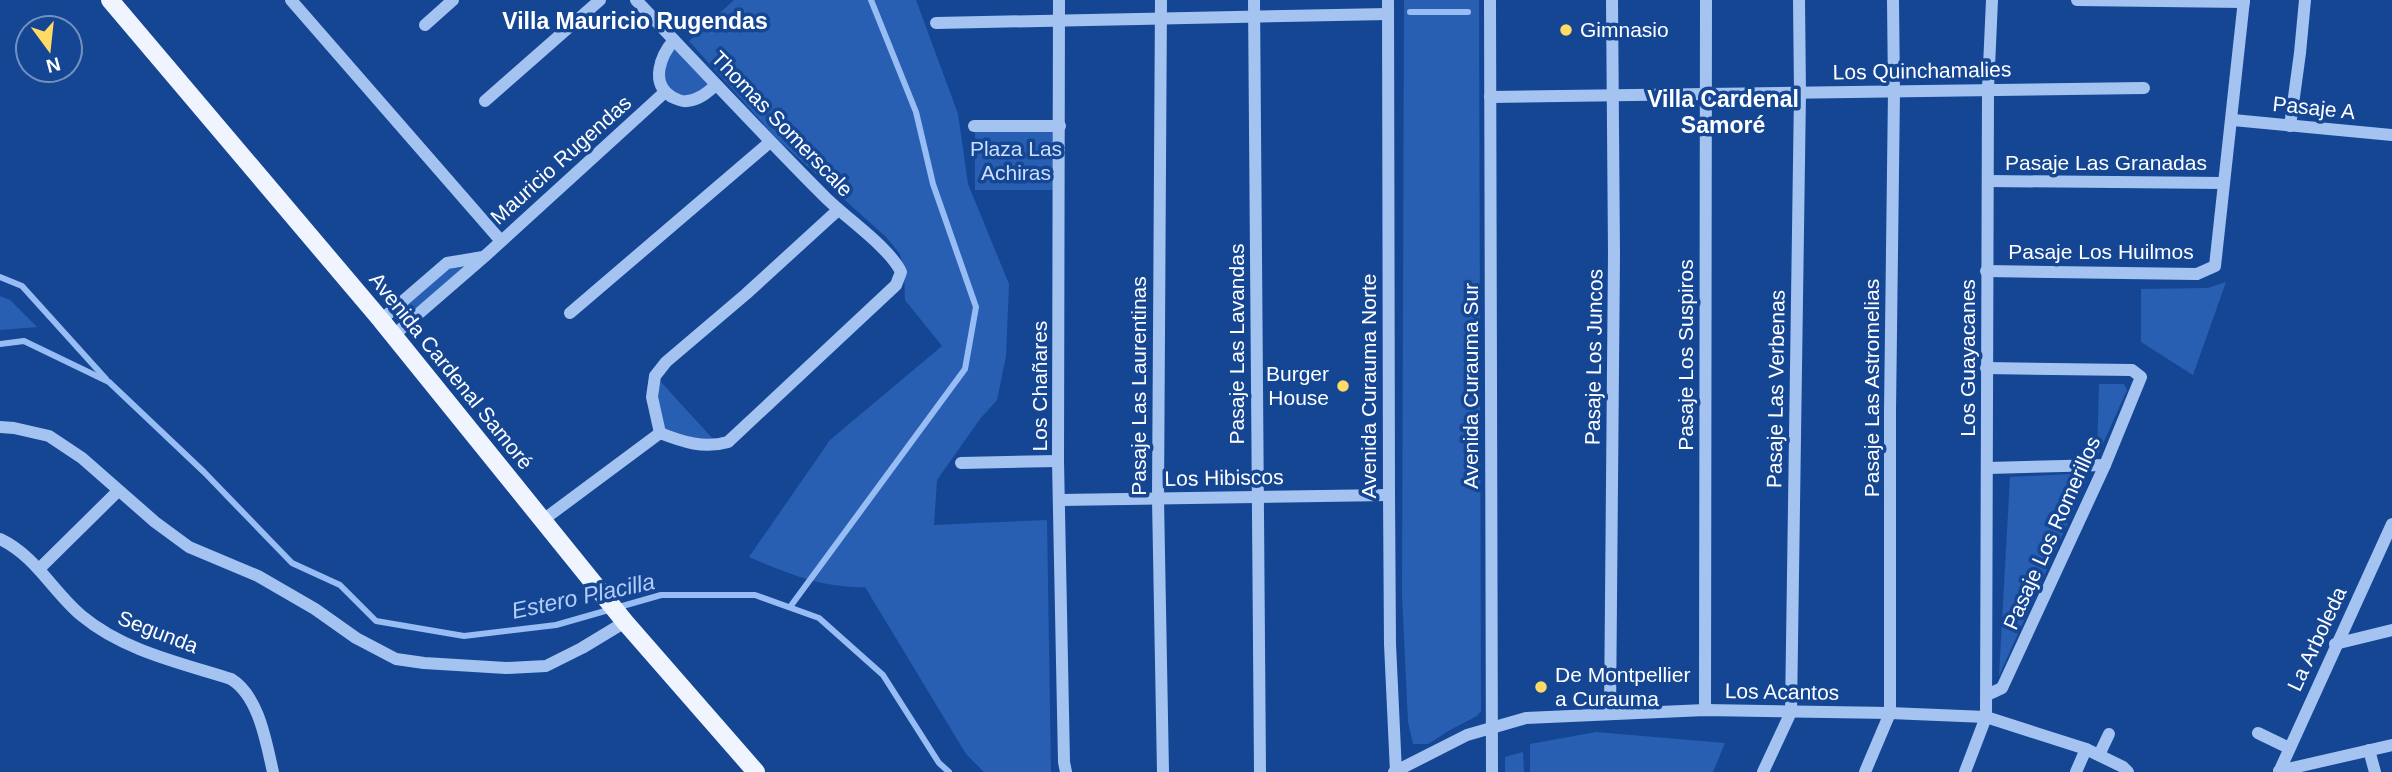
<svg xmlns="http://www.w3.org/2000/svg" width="2392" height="772" viewBox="0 0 2392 772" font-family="Helvetica,sans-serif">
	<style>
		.green { fill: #285fb2 }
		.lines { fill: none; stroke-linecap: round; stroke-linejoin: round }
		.stream { stroke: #97bdf4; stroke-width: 6 }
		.minor { stroke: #a4c3f1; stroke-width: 12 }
		.major { stroke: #eff4ff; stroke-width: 18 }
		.poi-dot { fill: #ffdb65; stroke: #154694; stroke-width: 2.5 }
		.labels { text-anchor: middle; stroke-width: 7; stroke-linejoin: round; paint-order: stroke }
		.poi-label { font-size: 21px; fill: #fff; stroke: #154694; text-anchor: start }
		.street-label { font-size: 21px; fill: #fff; stroke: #154694 }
		.park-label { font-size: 21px; fill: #ccdffc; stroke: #154694 }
		.neighbourhood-label { font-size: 23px; font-weight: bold; fill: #fff; stroke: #154694 }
		.water-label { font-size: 23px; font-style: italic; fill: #b1cdf8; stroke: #154694 }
	</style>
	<rect width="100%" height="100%" fill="#154694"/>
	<g class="green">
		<path d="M734,0H916L958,114L968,184L1009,284L1006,356L997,400L980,419L937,480L934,525L1047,520L1051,772H984L966,754L865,587C824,589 786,573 749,557L830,440L942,346L905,300L904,271L900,254L886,237L776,138L689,41Z"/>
		<polygon points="1404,0 1479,0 1481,711 1477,716 1450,730 1428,744 1413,744 1408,722 1402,595"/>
		<polygon points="674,40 716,85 699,98 665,92 660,66"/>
		<rect x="975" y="131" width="81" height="59"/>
		<polygon points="484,257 406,325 394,309 447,263"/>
		<polygon points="2226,282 2193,375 2141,342 2141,289 2208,288"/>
		<polygon points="0,296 10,300 37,327 0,330"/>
		<polygon points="660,381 713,439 702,441 665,429 657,406"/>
		<polygon points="2099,384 2124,384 2127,390 2097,457"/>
		<polygon points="2090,473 1999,676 2010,477"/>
		<polygon points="1596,732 1725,743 1713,772 1530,772 1530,744"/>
		<polygon points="1523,752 1524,772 1505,772 1505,757"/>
	</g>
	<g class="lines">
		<g class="stream">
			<polyline points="1410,12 1468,12"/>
			<polyline points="0,277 22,286 106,379"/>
			<polyline points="0,344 24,341 109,382 204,472 292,563 340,585 376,621 464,636 556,625 661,595 755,595 819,618 883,675 939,763 949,772"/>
			<polyline points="790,607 965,369 976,307 933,184 916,112 871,0"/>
		</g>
		<g class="minor">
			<polyline points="291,0 501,241"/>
			<path d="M636,0C699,66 761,133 825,197C847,219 889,247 901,272L896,285L728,442C704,449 683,442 660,433"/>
			<polyline points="1059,0 1058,461 1064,762 1066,772"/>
			<polyline points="1161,0 1158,499 1163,772"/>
			<polyline points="1254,0 1260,772"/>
			<polyline points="1388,0 1389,495 1390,644 1396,772"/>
			<polyline points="1490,0 1492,772"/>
			<polyline points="2077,0 2244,2"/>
			<polyline points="936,23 1388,14"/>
			<polyline points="425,25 453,0"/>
			<path d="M674,40C661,55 649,83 672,97C676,99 683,102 687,101C699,100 708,92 716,85"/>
			<polyline points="1490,97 2144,88"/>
			<polyline points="485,101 600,0"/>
			<polyline points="2233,120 2392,135"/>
			<polyline points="974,126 1060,126"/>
			<polyline points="2290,126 2300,53 2305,0"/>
			<polyline points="1988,181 2224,183"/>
			<polyline points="1986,271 2197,274 2215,266 2244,0"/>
			<polyline points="570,313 770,142"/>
			<polyline points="381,320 447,263 483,257"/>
			<polyline points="394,335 484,257 665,92"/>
			<polyline points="1986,368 2132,370 2141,377 2105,465 2002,688 1987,695"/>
			<polyline points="0,427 14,428 49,436 82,458 155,522 189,547 258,576 315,609 356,638 396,659 424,663 506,668 546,666 582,648 625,622"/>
			<polyline points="660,433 652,397 655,376 666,362 746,294 838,210"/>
			<polyline points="961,463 1058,461"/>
			<polyline points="1988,468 2105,465"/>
			<polyline points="1060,500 1389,495"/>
			<polyline points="543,520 660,433"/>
			<path d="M0,539C36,556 53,592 82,616C124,651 181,663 231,679C259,696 266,742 273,772"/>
			<polyline points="39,569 118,491"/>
			<polyline points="2335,644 2392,630"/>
			<polyline points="1705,710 1706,0"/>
			<polyline points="1610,714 1614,254 1612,0"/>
			<polyline points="2258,733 2289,748"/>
			<polyline points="2369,750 2375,772"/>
			<polyline points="2099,755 2109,734"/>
			<polyline points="2279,771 2392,745"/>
			<polyline points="1394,772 1467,735 1526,718 1705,710 1890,713 1986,717 2086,749 2123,767 2128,772"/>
			<polyline points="1763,772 1791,712 1800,93 1799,0"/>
			<polyline points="1865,772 1890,713 1890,411 1894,91 1893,0"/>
			<polyline points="1965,772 1986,717 1988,89 1992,0"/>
			<polyline points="2076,772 2086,749"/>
			<polyline points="2279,772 2392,524"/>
		</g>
		<polyline class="major" points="110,0 381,320 625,622 756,772"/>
	</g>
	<g class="poi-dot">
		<circle cx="1566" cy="30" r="7"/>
		<circle cx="1343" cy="386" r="7"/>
		<circle cx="1541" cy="687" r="7"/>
	</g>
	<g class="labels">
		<g class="poi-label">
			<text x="1580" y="37">Gimnasio</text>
			<text x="1329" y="381" text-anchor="end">Burger<tspan x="1329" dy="24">House</tspan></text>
			<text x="1555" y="682">De Montpellier<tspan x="1555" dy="24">a Curauma</tspan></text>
		</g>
		<g class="street-label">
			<text transform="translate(1922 71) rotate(-1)" y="7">Los Quinchamalies</text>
			<text transform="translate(2314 108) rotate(6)" y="7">Pasaje A</text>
			<text transform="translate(782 124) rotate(46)" y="7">Thomas Somerscale</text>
			<text transform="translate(561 160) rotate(-42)" y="7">Mauricio Rugendas</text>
			<text x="2106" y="170">Pasaje Las Granadas</text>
			<text x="2101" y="259">Pasaje Los Huilmos</text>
			<text transform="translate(1237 344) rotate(-90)" y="7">Pasaje Las Lavandas</text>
			<text transform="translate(1686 355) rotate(-90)" y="7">Pasaje Los Suspiros</text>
			<text transform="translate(1594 357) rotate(-89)" y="7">Pasaje Los Juncos</text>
			<text transform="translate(1968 358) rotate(-90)" y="7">Los Guayacanes</text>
			<text transform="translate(451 371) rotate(51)" y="7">Avenida Cardenal Samoré</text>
			<text transform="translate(1040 386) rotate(-90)" y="7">Los Chañares</text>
			<text transform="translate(1139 386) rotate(-90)" y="7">Pasaje Las Laurentinas</text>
			<text transform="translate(1369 386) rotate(-90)" y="7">Avenida Curauma Norte</text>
			<text transform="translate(1471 386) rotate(-90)" y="7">Avenida Curauma Sur</text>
			<text transform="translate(1872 388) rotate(-90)" y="7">Pasaje Las Astromelias</text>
			<text transform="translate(1776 389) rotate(-89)" y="7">Pasaje Las Verbenas</text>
			<text transform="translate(1224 478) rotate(-1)" y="7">Los Hibiscos</text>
			<text transform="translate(2052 533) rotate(-66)" y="7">Pasaje Los Romerillos</text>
			<text transform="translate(158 632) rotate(21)" y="7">Segunda</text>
			<text transform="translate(2317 639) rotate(-65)" y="7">La Arboleda</text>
			<text transform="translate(1782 692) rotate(1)" y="7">Los Acantos</text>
		</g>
		<g class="park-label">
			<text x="1016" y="156">Plaza Las<tspan x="1016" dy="24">Achiras</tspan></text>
		</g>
		<g class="neighbourhood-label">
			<text x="635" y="29">Villa Mauricio Rugendas</text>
			<text x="1723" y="107">Villa Cardenal<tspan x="1723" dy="26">Samoré</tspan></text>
		</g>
		<g class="water-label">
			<text transform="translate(583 596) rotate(-12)" y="8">Estero Placilla</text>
		</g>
	</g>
	<g transform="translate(49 49) rotate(165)"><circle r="33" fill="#154694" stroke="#7390bf" stroke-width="2"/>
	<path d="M0-5L12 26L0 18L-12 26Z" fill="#ffdb65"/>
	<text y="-10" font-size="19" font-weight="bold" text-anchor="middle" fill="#ffffff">N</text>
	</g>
</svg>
